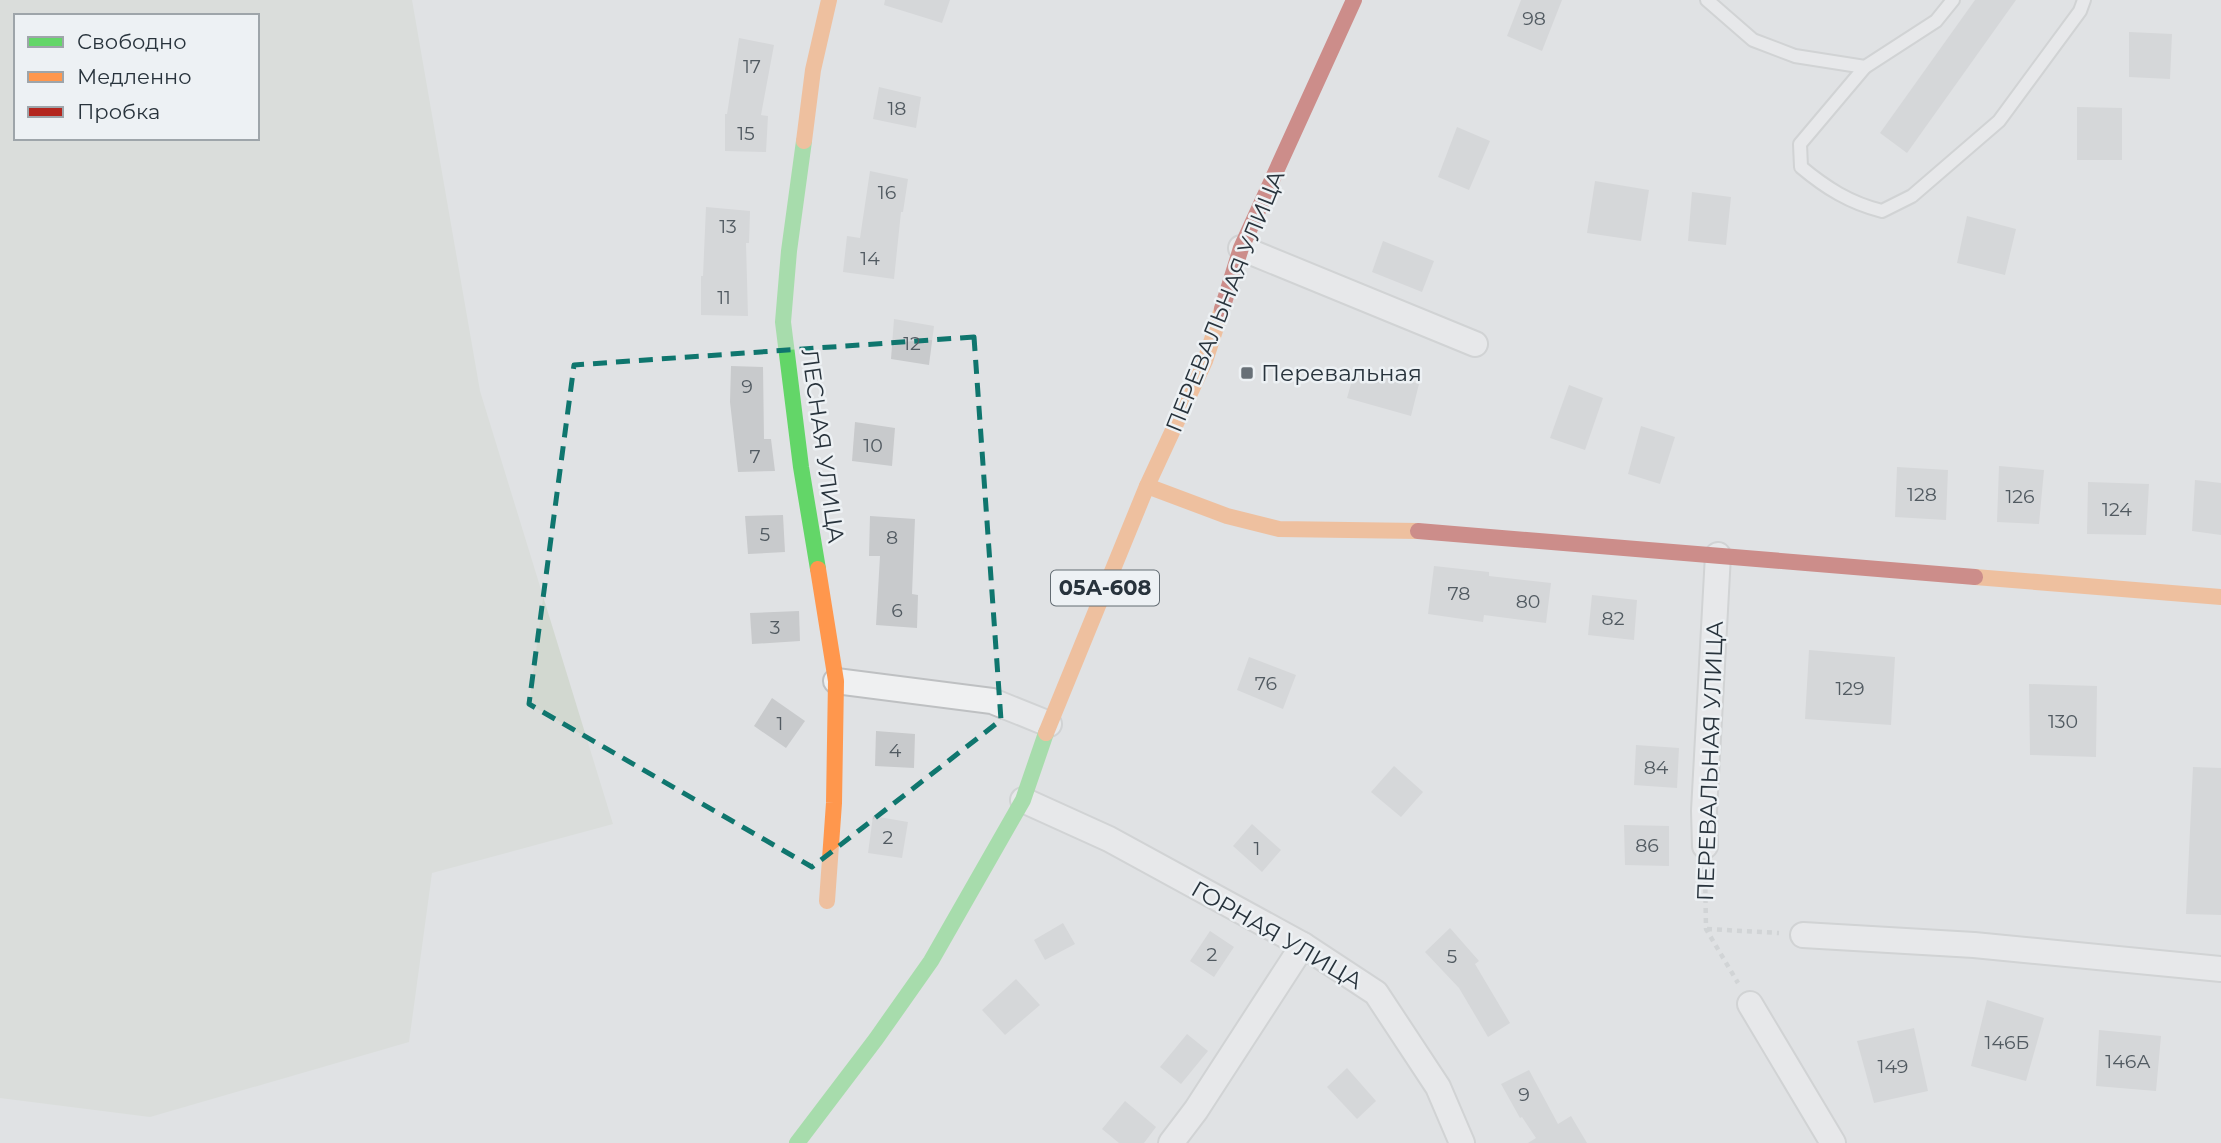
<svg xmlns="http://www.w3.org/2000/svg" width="2221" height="1143" viewBox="0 0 2221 1143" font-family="Montserrat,sans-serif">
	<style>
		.green { fill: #d2d8d0; fill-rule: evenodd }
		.building { fill: #c8cacc }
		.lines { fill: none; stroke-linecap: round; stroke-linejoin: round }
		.lane-casing { stroke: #bec0c2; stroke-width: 16 }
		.street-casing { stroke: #bec0c2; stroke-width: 28 }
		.path { stroke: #bfc3c5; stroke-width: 4.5; stroke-dasharray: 5 5; stroke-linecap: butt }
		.lane { stroke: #eff0f1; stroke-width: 12 }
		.street { stroke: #eff0f1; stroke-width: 24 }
		.fast { stroke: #63d668; stroke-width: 16 }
		.slow { stroke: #ff974d; stroke-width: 16 }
		.jam { stroke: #b3261e; stroke-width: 16 }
		.marked { fill: none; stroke: #0f766e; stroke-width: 5; stroke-dasharray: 14 9; stroke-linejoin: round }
		.poi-dot { fill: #687077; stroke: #edf1f4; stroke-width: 2.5 }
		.labels { text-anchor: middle; stroke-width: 5; stroke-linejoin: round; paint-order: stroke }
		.number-label { font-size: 19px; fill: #515a61 }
		.shield { fill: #edf1f4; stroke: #636c73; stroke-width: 2 }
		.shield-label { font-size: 21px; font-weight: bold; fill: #28333c }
		.street-label { font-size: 23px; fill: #28333c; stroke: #edf1f4 }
		.poi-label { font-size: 23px; fill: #28333c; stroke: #edf1f4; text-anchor: start }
	</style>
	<rect width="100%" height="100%" fill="#e0e2e4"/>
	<path class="green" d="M0,0H412L480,391L613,824L432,873L409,1042L150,1117L0,1098ZM16,16H257V138H16Z"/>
	<g class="building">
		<polygon points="885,0 950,0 942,23 884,5"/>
		<polygon points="1521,0 1562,0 1542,51 1507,36"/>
		<polygon points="1975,0 2016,0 1907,153 1880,133"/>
		<polygon points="2129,32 2172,34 2170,79 2129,77"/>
		<polygon points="739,38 774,45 761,115 768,116 766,152 725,151 725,114 727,114"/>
		<polygon points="879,87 921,97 916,128 873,119"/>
		<polygon points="2077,107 2122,108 2122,160 2077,160"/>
		<polygon points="1457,127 1490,141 1469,190 1438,177"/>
		<polygon points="870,171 908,179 903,212 901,212 894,279 843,272 847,236 860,238"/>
		<polygon points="1595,181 1649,190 1641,241 1587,233"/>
		<polygon points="1692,192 1731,197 1726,245 1688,241"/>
		<polygon points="706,207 750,211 749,243 746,243 748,316 701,315 701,276 703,276"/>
		<polygon points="1967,216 2016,229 2005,275 1957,263"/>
		<polygon points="1383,241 1434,261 1422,292 1372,272"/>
		<polygon points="894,319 934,326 929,365 891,359"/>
		<polygon points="731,366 763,367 764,439 771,439 775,471 738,472 730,402"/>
		<polygon points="1356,366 1419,384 1411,416 1347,398"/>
		<polygon points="1569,385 1603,398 1585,450 1550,438"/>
		<polygon points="855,422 895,428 892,466 852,461"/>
		<polygon points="1641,426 1675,437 1660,484 1628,474"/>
		<polygon points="1999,466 2044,470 2039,524 1997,522"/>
		<polygon points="1897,467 1948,470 1946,520 1895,517"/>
		<polygon points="2195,480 2221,483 2221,535 2192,531"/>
		<polygon points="2088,482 2149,484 2146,535 2087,534"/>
		<polygon points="783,515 785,552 748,554 745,516"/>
		<polygon points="870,516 915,519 912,594 918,595 917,628 876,625 880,556 869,556"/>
		<polygon points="1434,566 1489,572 1489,576 1551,583 1546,623 1484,615 1483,622 1428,614"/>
		<polygon points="1592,595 1637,600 1634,640 1588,635"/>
		<polygon points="799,611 800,641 752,644 750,613"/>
		<polygon points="1809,650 1895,657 1891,725 1805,719"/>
		<polygon points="1249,657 1296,675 1283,709 1237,690"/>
		<polygon points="2029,684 2097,686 2096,757 2030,755"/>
		<polygon points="772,698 805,721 786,748 754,726"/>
		<polygon points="876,731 915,734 914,768 875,766"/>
		<polygon points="1636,745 1679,748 1677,788 1634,785"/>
		<polygon points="1394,766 1423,792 1401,817 1371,792"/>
		<polygon points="2193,767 2221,768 2221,915 2186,914"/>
		<polygon points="873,816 908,822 902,858 868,853"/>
		<polygon points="1252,824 1281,850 1262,872 1233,846"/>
		<polygon points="1624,825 1669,826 1669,866 1625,865"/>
		<polygon points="1063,923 1075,944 1045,960 1034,940"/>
		<polygon points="1450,928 1479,961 1475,964 1510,1023 1488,1037 1459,988 1425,952"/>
		<polygon points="1210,931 1234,947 1214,977 1190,961"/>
		<polygon points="1016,979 1040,1005 1005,1035 982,1010"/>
		<polygon points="1987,1000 2044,1018 2026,1081 1971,1066"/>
		<polygon points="1914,1028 1928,1091 1874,1103 1857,1041"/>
		<polygon points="2099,1030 2161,1036 2156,1091 2096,1086"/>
		<polygon points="1187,1034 1208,1051 1181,1084 1160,1067"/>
		<polygon points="1347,1068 1376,1101 1357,1119 1327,1087"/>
		<polygon points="1529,1070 1558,1124 1571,1116 1587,1143 1528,1143 1536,1138 1522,1117 1520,1118 1501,1084"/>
		<polygon points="1125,1101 1156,1127 1144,1143 1119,1143 1102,1129"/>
	</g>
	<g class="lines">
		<g class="lane-casing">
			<g id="lane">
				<polyline points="1707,0 1753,40 1795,56 1865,67 1936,21 1953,0"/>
				<path d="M1865,67L1800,144L1801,167C1826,188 1850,203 1882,211L1912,196L1999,121L2080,11L2084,0"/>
			</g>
		</g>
		<g class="street-casing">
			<g id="street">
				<polyline points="1241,248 1475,344"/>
				<polyline points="836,681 992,701 1049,724"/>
				<polyline points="1023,800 1109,839 1303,945 1376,993 1438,1087 1462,1143"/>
				<polyline points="1705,846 1704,811 1718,555"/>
				<polyline points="1803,935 1974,945 2221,969"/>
				<polyline points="1750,1004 1833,1143"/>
				<polyline points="1171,1143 1196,1110 1303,945"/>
			</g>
		</g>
		<g class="path">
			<polyline points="1705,868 1706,929 1738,983"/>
			<polyline points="1707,929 1779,933"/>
		</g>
		<use href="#lane" class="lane"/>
		<use href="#street" class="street"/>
		<g class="fast">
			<polyline points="804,141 789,251 783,322 801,467 818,569"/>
			<polyline points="797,1143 876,1039 931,961 1023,800 1046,733"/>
		</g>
		<g class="slow">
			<polyline points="804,141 813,70 829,0"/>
			<polyline points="1147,486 1227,516 1279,529 1418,531"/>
			<polyline points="818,569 836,681 834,803 827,901"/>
			<polyline points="1975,577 2221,597"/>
			<polyline points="1046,733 1147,486 1205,361 1222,309"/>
		</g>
		<g class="jam">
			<polyline points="1222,309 1241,248 1354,0"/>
			<polyline points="1418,531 1975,577"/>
		</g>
	</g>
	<path d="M0 0H2221V1143H0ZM974,337L1001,720L812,867L529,704L574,365Z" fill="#e0e2e4" fill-opacity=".55" fill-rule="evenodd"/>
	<path class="marked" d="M974,337L1001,720L812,867L529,704L574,365Z"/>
	<rect class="poi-dot" x="1240" y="366" width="14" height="14" rx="3.5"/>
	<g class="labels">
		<g class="number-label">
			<text x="1534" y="25">98</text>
			<text x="752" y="73">17</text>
			<text x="897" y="115">18</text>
			<text x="746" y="140">15</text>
			<text x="887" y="199">16</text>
			<text x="728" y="233">13</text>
			<text x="870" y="265">14</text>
			<text x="724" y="304">11</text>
			<text x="912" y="350">12</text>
			<text x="747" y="393">9</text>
			<text x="873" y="452">10</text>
			<text x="755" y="463">7</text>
			<text x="1922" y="501">128</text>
			<text x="2020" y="503">126</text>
			<text x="2117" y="516">124</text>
			<text x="765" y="541">5</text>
			<text x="892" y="544">8</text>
			<text x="1459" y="600">78</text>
			<text x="1528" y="608">80</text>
			<text x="897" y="617">6</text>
			<text x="1613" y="625">82</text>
			<text x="775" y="634">3</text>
			<text x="1266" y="690">76</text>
			<text x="1850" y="695">129</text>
			<text x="2063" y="728">130</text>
			<text x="780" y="730">1</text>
			<text x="895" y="757">4</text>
			<text x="1656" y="774">84</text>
			<text x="888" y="844">2</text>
			<text x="1647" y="852">86</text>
			<text x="1257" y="855">1</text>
			<text x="1212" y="961">2</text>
			<text x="1452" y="963">5</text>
			<text x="2007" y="1049">146Б</text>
			<text x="2128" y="1068">146А</text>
			<text x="1893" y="1073">149</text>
			<text x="1524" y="1101">9</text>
		</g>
		<rect class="shield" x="1051" y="570.5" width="108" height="35" rx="5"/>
		<g class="shield-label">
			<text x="1105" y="595">05А-608</text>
		</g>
		<g class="street-label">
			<text transform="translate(1225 301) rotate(-68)" y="8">ПЕРЕВАЛЬНАЯ УЛИЦА</text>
			<text transform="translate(823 446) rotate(82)" y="8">ЛЕСНАЯ УЛИЦА</text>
			<text transform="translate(1710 761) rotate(-88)" y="8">ПЕРЕВАЛЬНАЯ УЛИЦА</text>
			<text transform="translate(1277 935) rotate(30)" y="8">ГОРНАЯ УЛИЦА</text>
		</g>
		<g class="poi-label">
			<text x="1261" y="381">Перевальная</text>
		</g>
	</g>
	<rect x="14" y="14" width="245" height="126" fill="#edf1f4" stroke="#9ea5aa" stroke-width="2"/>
	<rect x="28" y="37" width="35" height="10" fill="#63d668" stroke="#9ea5aa" stroke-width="2"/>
	<text x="77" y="49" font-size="21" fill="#28333c">Свободно</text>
	<rect x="28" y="72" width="35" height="10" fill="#ff974d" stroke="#9ea5aa" stroke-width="2"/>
	<text x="77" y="84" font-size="21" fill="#28333c">Медленно</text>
	<rect x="28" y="107" width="35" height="10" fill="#b3261e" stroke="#9ea5aa" stroke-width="2"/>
	<text x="77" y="119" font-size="21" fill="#28333c">Пробка</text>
</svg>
